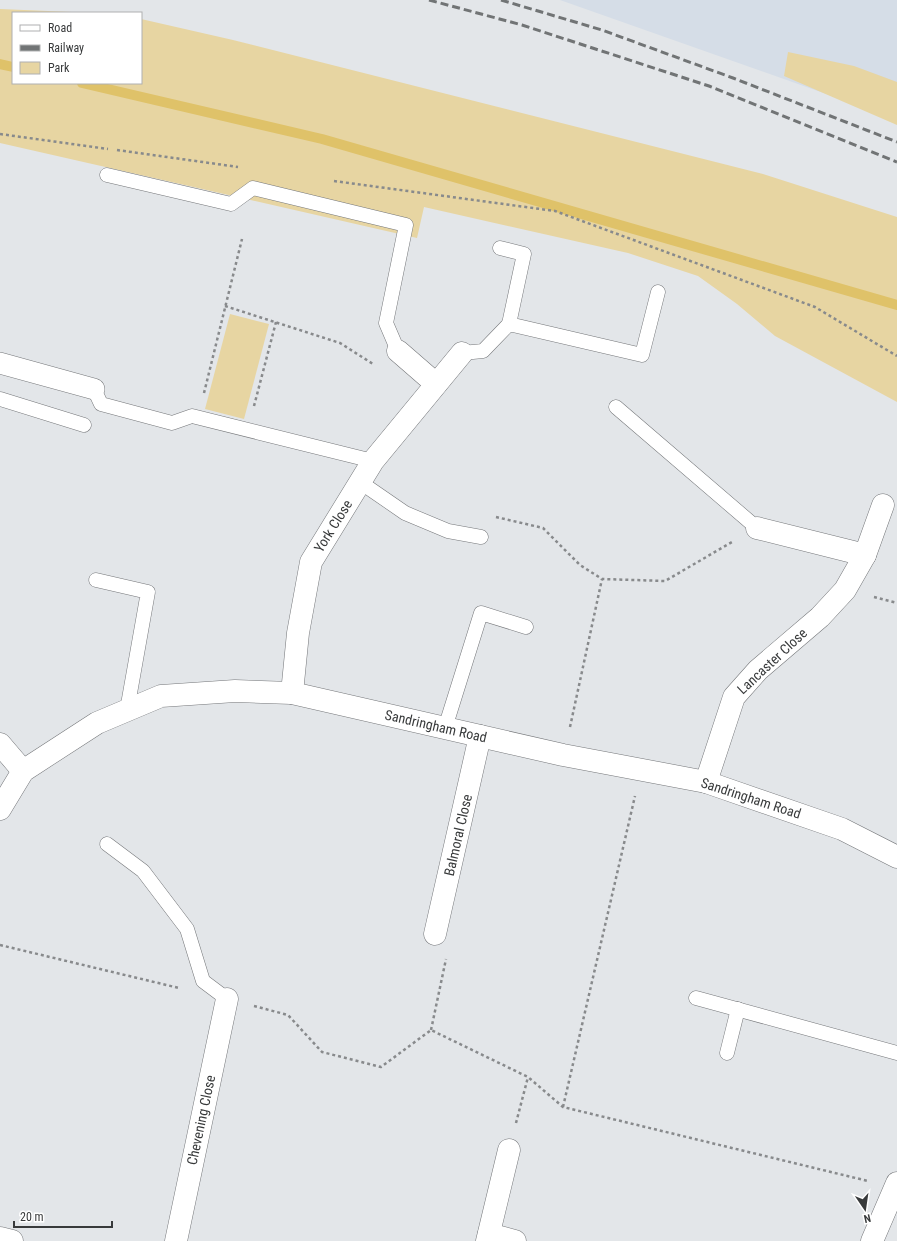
<svg xmlns="http://www.w3.org/2000/svg" width="897" height="1241" viewBox="0 0 897 1241" font-family="'Roboto Condensed',sans-serif">
	<style>
		.built { fill: #d5dde7 }
		.green { fill: #e7d5a2 }
		.lines { fill: none; stroke-linecap: round; stroke-linejoin: round }
		.stream { stroke: #dfc269; stroke-width: 10 }
		.service-casing { stroke: #75777a; stroke-width: 15 }
		.pedestrian-casing { stroke: #75777a; stroke-width: 22 }
		.minor-casing { stroke: #75777a; stroke-width: 23 }
		.path { stroke: #888a8c; stroke-width: 2.5; stroke-dasharray: 3 3; stroke-linecap: butt }
		.service { stroke: #fff; stroke-width: 14 }
		.pedestrian { stroke: #fff; stroke-width: 21 }
		.minor { stroke: #fff; stroke-width: 22 }
		.rail { stroke: #717475; stroke-width: 3; stroke-dasharray: 8 4; stroke-linecap: butt }
		.labels { text-anchor: middle; stroke-width: 3; stroke-linejoin: round; paint-order: stroke }
		.street-label { font-size: 14px; fill: #383a3b; stroke: #fff }
	</style>
	<rect width="100%" height="100%" fill="#e3e6e9"/>
	<polygon class="built" points="560,0 897,0 897,119"/>
	<g class="green">
		<polygon points="0,9 96,13 13,13 13,83 141,83 141,19 233,40 763,174 897,217 897,402 775,336 737,304 698,276 628,253 424,207 417,238 0,143"/>
		<polygon points="788,52 854,66 897,82 897,125 784,76"/>
		<polygon points="230,314 269,324 244,419 205,409"/>
	</g>
	<g class="lines">
		<g class="stream">
			<polyline points="0,64 13,67"/>
			<polyline points="82,83 322,139 897,305"/>
		</g>
		<g class="service-casing">
			<g id="service">
				<polyline points="107,175 231,204 253,188 406,225 386,323 398,351"/>
				<polyline points="500,248 524,254 509,324"/>
				<polyline points="462,353 483,351 509,324 642,355 658,292"/>
				<polyline points="94,389 101,404 172,423 192,416 373,461"/>
				<polyline points="0,399 84,425"/>
				<polyline points="616,407 757,528"/>
				<polyline points="360,482 405,513 448,531 481,537"/>
				<polyline points="96,580 148,592 127,710"/>
				<polyline points="445,728 481,613 526,627"/>
				<polyline points="107,844 143,871 187,929 203,981 227,999"/>
				<polyline points="696,998 897,1053"/>
				<polyline points="727,1053 738,1009"/>
			</g>
		</g>
		<g class="pedestrian-casing">
			<polyline id="pedestrian" points="0,363 94,389"/>
		</g>
		<g class="minor-casing">
			<g id="minor">
				<polyline points="398,351 436,384"/>
				<polyline points="865,555 883,505"/>
				<polyline points="292,693 298,633 311,562 373,461 462,353"/>
				<polyline points="0,744 23,771"/>
				<polyline points="706,782 734,697 758,670 820,617 845,590 865,555 757,528"/>
				<polyline points="0,809 23,771 97,723 161,696 235,691 292,693 563,755 706,782 842,829 897,857"/>
				<polyline points="435,934 480,736"/>
				<polyline points="489,1234 515,1241"/>
				<polyline points="0,1238 12,1241"/>
				<polyline points="176,1241 227,999"/>
				<polyline points="487,1241 509,1150"/>
				<polyline points="872,1241 897,1183"/>
			</g>
		</g>
		<g class="path">
			<polyline points="0,134 108,149"/>
			<polyline points="117,150 238,167"/>
			<polyline points="334,181 555,211 815,307 897,356"/>
			<polyline points="225,306 340,343 373,364"/>
			<polyline points="204,393 242,239"/>
			<polyline points="254,406 276,322"/>
			<polyline points="496,517 543,528 580,565 602,579 665,581 732,542"/>
			<polyline points="874,597 897,603"/>
			<polyline points="570,727 602,579"/>
			<polyline points="0,945 179,988"/>
			<polyline points="254,1006 288,1015 322,1052 381,1067 431,1030 528,1077 563,1107 868,1181"/>
			<polyline points="431,1030 446,959"/>
			<polyline points="563,1107 635,796"/>
			<polyline points="516,1123 528,1077"/>
		</g>
		<use href="#service" class="service"/>
		<use href="#pedestrian" class="pedestrian"/>
		<use href="#minor" class="minor"/>
		<g class="rail">
			<polyline points="429,0 522,25 709,86 897,162"/>
			<polyline points="501,0 602,30 733,78 897,142"/>
		</g>
	</g>
	<g class="labels">
		<g class="street-label">
			<text transform="translate(333 526) rotate(-58)" y="5">York Close</text>
			<text transform="translate(772 661) rotate(-43)" y="5">Lancaster Close</text>
			<text transform="translate(436 726) rotate(13)" y="5">Sandringham Road</text>
			<text transform="translate(751 798) rotate(18)" y="5">Sandringham Road</text>
			<text transform="translate(458 835) rotate(-77)" y="5">Balmoral Close</text>
			<text transform="translate(201 1120) rotate(-78)" y="5">Chevening Close</text>
		</g>
	</g>
	<rect x="12" y="12" width="130" height="72" fill="#ffffff" stroke="#afb0b1"/>
	<rect x="20" y="25" width="20" height="6" fill="#ffffff" stroke="#afb0b1"/>
	<text x="48" y="32" font-size="12" fill="#383a3b">Road</text>
	<rect x="20" y="45" width="20" height="6" fill="#717475" stroke="#afb0b1"/>
	<text x="48" y="52" font-size="12" fill="#383a3b">Railway</text>
	<rect x="20" y="62" width="20" height="12" fill="#e7d5a2" stroke="#afb0b1"/>
	<text x="48" y="72" font-size="12" fill="#383a3b">Park</text>
	<g transform="translate(865 1209) rotate(167)" stroke="#ffffff" stroke-width="3" paint-order="stroke">
	<path d="M0-3L7 15L0 10L-7 15Z" fill="#383a3b"/>
	<text y="-6" font-size="11" font-weight="bold" text-anchor="middle" fill="#383a3b">N</text>
	</g>
	<path d="M14 1221v6h98v-6" fill="none" stroke="#383a3b" stroke-width="2"/>
	<text x="20" y="1221" font-size="12" fill="#383a3b" stroke="#ffffff" stroke-width="3" paint-order="stroke">20 m</text>
</svg>
